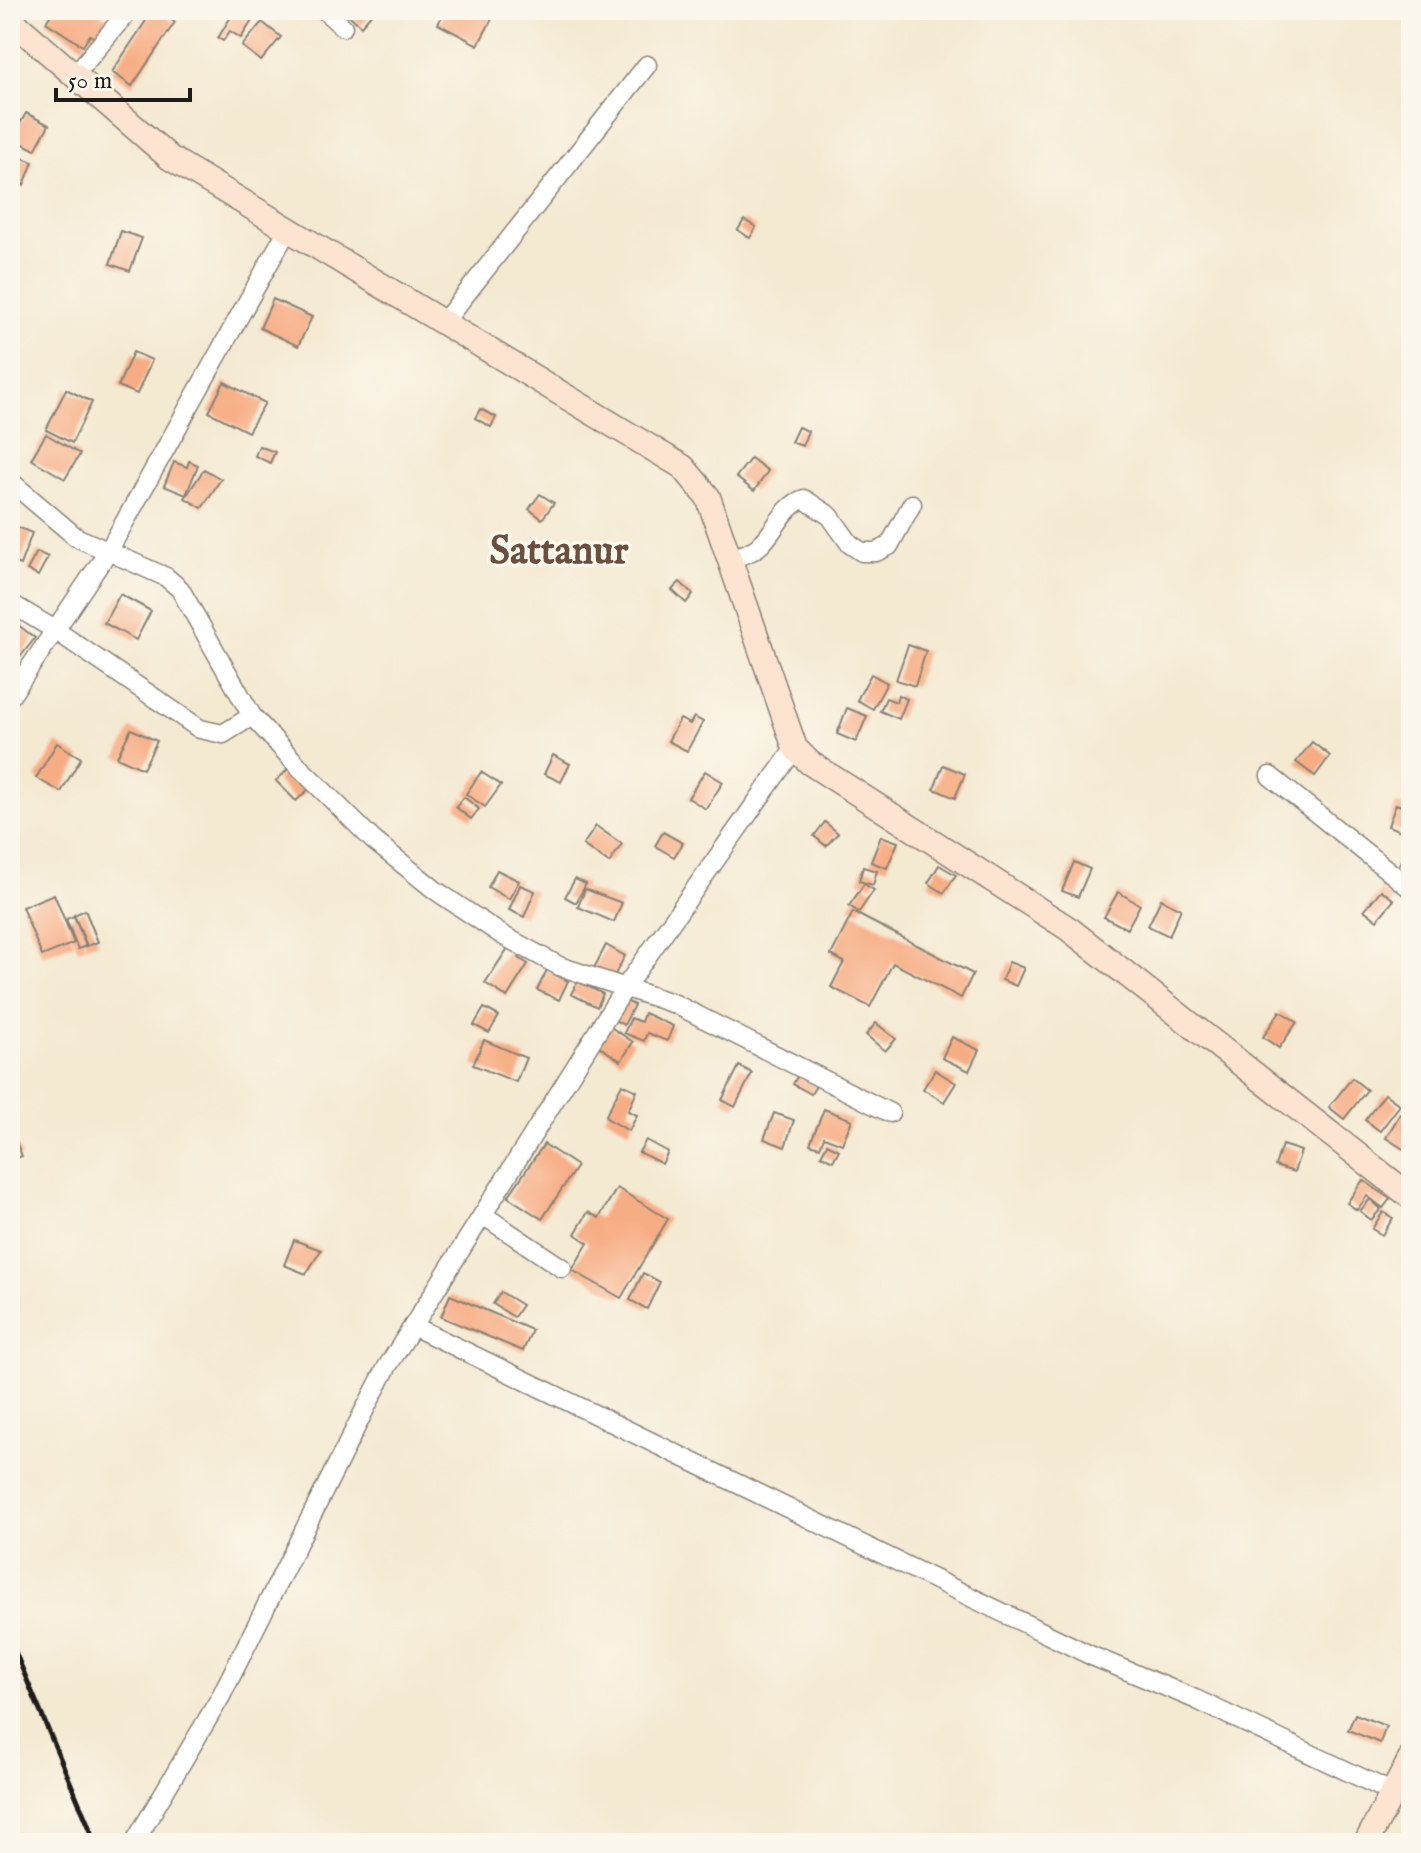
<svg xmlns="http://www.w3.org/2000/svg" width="1421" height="1853" viewBox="0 0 1421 1853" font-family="'IM FELL English',serif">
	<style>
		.building { fill: #f7ad84 }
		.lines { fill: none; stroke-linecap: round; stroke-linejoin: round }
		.street-casing { stroke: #888276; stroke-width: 21 }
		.secondary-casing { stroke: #888276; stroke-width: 27 }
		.street { stroke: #fff; stroke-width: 18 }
		.secondary { stroke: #fde4d0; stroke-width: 24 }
		.rail { stroke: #1c1c1c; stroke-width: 5 }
		.labels { text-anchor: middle; stroke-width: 7; stroke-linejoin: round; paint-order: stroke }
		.district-label { font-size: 40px; font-weight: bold; fill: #694f40; stroke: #fbf7ec }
	</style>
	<rect width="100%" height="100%" fill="#fbf7ec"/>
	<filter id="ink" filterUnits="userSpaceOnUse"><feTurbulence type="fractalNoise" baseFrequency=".0125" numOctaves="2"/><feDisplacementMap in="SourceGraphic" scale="16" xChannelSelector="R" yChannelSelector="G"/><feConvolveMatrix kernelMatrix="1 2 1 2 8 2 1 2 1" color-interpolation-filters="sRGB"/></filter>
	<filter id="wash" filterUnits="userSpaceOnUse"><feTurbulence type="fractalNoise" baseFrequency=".006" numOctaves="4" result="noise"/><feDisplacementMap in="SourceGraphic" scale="32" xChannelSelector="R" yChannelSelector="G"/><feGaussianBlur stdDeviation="1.8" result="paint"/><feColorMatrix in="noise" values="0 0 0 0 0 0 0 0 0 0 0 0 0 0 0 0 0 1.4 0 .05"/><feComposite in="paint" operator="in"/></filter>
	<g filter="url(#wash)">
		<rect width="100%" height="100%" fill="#f4e9d1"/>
		<g id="blocks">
			<g class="building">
				<polygon points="54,10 94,10 112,21 99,41 90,35 83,46 46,22"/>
				<polygon points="153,10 175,22 132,86 112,72"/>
				<polygon points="235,10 250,10 256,14 241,38 230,31 223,41 218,38"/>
				<polygon points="343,10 375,10 361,26"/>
				<polygon points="445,10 475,10 492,19 478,45 438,24"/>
				<polygon points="262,22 281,37 261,61 242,46"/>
				<polygon points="26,113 49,125 35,150 12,138"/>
				<polygon points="10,153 33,162 24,185 10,179"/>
				<polygon points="744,220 756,227 750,238 738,230"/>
				<polygon points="121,231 142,238 130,271 110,264"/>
				<polygon points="273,299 312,317 298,346 260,328"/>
				<polygon points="133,352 152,360 137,394 118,386"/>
				<polygon points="224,382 265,403 248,432 209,412"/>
				<polygon points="66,389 92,402 72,443 46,430"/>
				<polygon points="480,409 496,417 491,427 475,418"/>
				<polygon points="798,427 808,431 802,446 791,442"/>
				<polygon points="46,434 80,454 65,479 31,459"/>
				<polygon points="259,446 275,452 270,463 255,456"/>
				<polygon points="751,458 768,471 754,491 736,477"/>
				<polygon points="189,461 198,465 186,495 164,486 174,462 187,467"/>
				<polygon points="204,469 221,479 202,508 185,498"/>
				<polygon points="540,494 554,503 542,519 529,509"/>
				<polygon points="10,524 32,533 20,565 10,561"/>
				<polygon points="37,552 48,557 38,576 27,570"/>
				<polygon points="680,582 693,594 686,603 672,590"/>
				<polygon points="120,594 151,611 136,640 104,623"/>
				<polygon points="13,621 35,638 17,661 10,656 10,625"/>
				<polygon points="908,645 926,651 915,686 896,680"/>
				<polygon points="871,674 887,683 873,709 857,700"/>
				<polygon points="898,695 907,699 899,719 880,711 886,698 896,702"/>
				<polygon points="847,708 867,716 856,742 837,734"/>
				<polygon points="694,717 703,722 687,751 668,741 680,719 690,724"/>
				<polygon points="131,729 157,741 143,769 117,757"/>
				<polygon points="1312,742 1330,756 1315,776 1296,762"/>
				<polygon points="57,743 81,758 61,792 36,778"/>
				<polygon points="553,755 570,764 561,782 544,774"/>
				<polygon points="943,765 965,774 955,798 934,789"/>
				<polygon points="291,766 311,787 296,801 276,781"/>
				<polygon points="705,771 723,782 706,809 688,798"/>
				<polygon points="481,772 501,785 485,807 466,794"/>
				<polygon points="464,797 479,809 471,819 456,807"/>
				<polygon points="1396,804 1411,810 1411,835 1388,826"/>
				<polygon points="825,822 838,833 826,846 814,836"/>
				<polygon points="596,826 622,844 609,863 583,845"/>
				<polygon points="663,832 683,843 674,857 655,846"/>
				<polygon points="881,836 898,842 887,868 871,862"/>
				<polygon points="1407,848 1411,850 1411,878 1396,871"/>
				<polygon points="1074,862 1090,869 1078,897 1062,891"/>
				<polygon points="939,865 956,875 944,893 928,883"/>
				<polygon points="863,867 877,871 873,885 859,881"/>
				<polygon points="497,870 519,881 509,899 488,887"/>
				<polygon points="575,879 586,884 576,903 565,897"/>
				<polygon points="864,884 874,890 859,912 849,906"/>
				<polygon points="520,885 535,891 524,917 509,910"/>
				<polygon points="585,889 622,903 614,922 578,907"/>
				<polygon points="1381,890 1394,900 1377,920 1364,910"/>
				<polygon points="1118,892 1140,905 1127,929 1104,917"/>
				<polygon points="54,894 74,943 42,956 22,907"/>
				<polygon points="1161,899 1181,909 1169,936 1148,926"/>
				<polygon points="85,910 98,942 87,946 74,915"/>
				<polygon points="853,912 973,974 961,998 893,963 870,1007 831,987 844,962 831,955"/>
				<polygon points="74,916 86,946 78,949 66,919"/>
				<polygon points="512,942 524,950 519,958 528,964 507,997 485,983"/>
				<polygon points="606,945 625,956 612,980 593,970"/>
				<polygon points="1009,962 1024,968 1016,986 1002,980"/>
				<polygon points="547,970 568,981 559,1000 537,990"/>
				<polygon points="578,981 603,994 597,1007 571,994"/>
				<polygon points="622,999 634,1005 624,1025 612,1019"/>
				<polygon points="484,1008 499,1016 489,1033 474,1025"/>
				<polygon points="1280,1011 1297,1022 1279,1048 1263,1037"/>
				<polygon points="644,1013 673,1026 667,1041 647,1033 644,1041 624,1033 631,1018 641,1022"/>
				<polygon points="876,1023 896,1039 885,1051 866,1035"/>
				<polygon points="609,1026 633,1042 621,1061 597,1045"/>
				<polygon points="952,1037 979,1050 969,1071 942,1058"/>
				<polygon points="484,1040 526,1058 516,1082 473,1065"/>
				<polygon points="739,1066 752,1073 735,1107 722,1100"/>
				<polygon points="935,1070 956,1083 944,1102 923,1089"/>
				<polygon points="798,1075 816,1086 811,1094 793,1084"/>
				<polygon points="1352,1078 1367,1090 1344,1119 1329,1107"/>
				<polygon points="622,1084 637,1091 628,1111 637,1115 629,1131 605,1117"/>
				<polygon points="1385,1094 1400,1105 1380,1131 1365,1120"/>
				<polygon points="824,1109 852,1120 842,1144 824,1137 820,1147 810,1144"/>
				<polygon points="774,1113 794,1120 785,1147 764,1139"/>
				<polygon points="1400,1114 1411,1121 1411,1147 1408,1152 1386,1138"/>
				<polygon points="10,1128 22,1156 10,1161"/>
				<polygon points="646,1140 668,1152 662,1164 639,1152"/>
				<polygon points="544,1144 577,1166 542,1219 508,1197"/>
				<polygon points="827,1144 839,1150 833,1161 821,1155"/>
				<polygon points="1282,1145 1301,1151 1294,1172 1275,1166"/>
				<polygon points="1363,1180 1390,1199 1383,1208 1367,1196 1357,1210 1347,1203"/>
				<polygon points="617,1188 668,1219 621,1298 572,1270 588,1243 575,1234 588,1212 599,1218"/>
				<polygon points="1370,1199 1381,1209 1371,1220 1360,1211"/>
				<polygon points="1383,1212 1393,1218 1382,1235 1372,1229"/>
				<polygon points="294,1240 321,1250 306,1274 284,1265"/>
				<polygon points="643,1273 660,1282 647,1309 630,1300"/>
				<polygon points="501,1292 522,1305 514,1317 493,1304"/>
				<polygon points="450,1295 532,1330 523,1351 441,1317"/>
				<polygon points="1355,1714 1386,1726 1380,1743 1348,1730"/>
			</g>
		</g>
	</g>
	<g filter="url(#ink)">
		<use href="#blocks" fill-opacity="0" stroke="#888276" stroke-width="2"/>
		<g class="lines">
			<g class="street-casing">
				<g id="street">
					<polyline points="324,10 343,27"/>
					<polyline points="74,76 129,10"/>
					<polyline points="443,323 647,65"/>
					<polyline points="10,481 76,537 166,577 180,589 252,716 302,770 373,840 435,890 502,935 559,966 675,1004 890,1113"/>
					<path d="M729,559C742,555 755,552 764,541C777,527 785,505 804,499L830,516L850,544L862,552H876L889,546L912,504"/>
					<polyline points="10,603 55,630 200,729 223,734 252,716"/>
					<polyline points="10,697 109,550 288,229"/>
					<polyline points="795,748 626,986 413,1326 1092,1656 1195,1699 1391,1792"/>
					<polyline points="1270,776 1411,889"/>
					<polyline points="483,1215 562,1268"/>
					<polyline points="134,1843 220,1698 363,1413 387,1367 413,1326"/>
				</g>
			</g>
			<g class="secondary-casing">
				<g id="secondary">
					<polyline points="10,19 170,158 683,467 708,497 795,748 810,763 1069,929 1411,1197"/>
					<polyline points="1366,1843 1411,1758"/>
				</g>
			</g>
			<use href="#street" class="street"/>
			<use href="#secondary" class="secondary"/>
			<polyline class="rail" points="10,1640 96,1843"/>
		</g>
	</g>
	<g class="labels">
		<g class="district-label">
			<text x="559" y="563">Sattanur</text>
		</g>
	</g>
	<rect width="1421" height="1853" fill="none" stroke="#fbf7ec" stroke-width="40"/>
	<path d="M56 88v12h134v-12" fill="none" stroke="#1c1c1c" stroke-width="4"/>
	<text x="68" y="88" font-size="24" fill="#1c1c1c" stroke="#fbf7ec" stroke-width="6" paint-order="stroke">50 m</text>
</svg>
